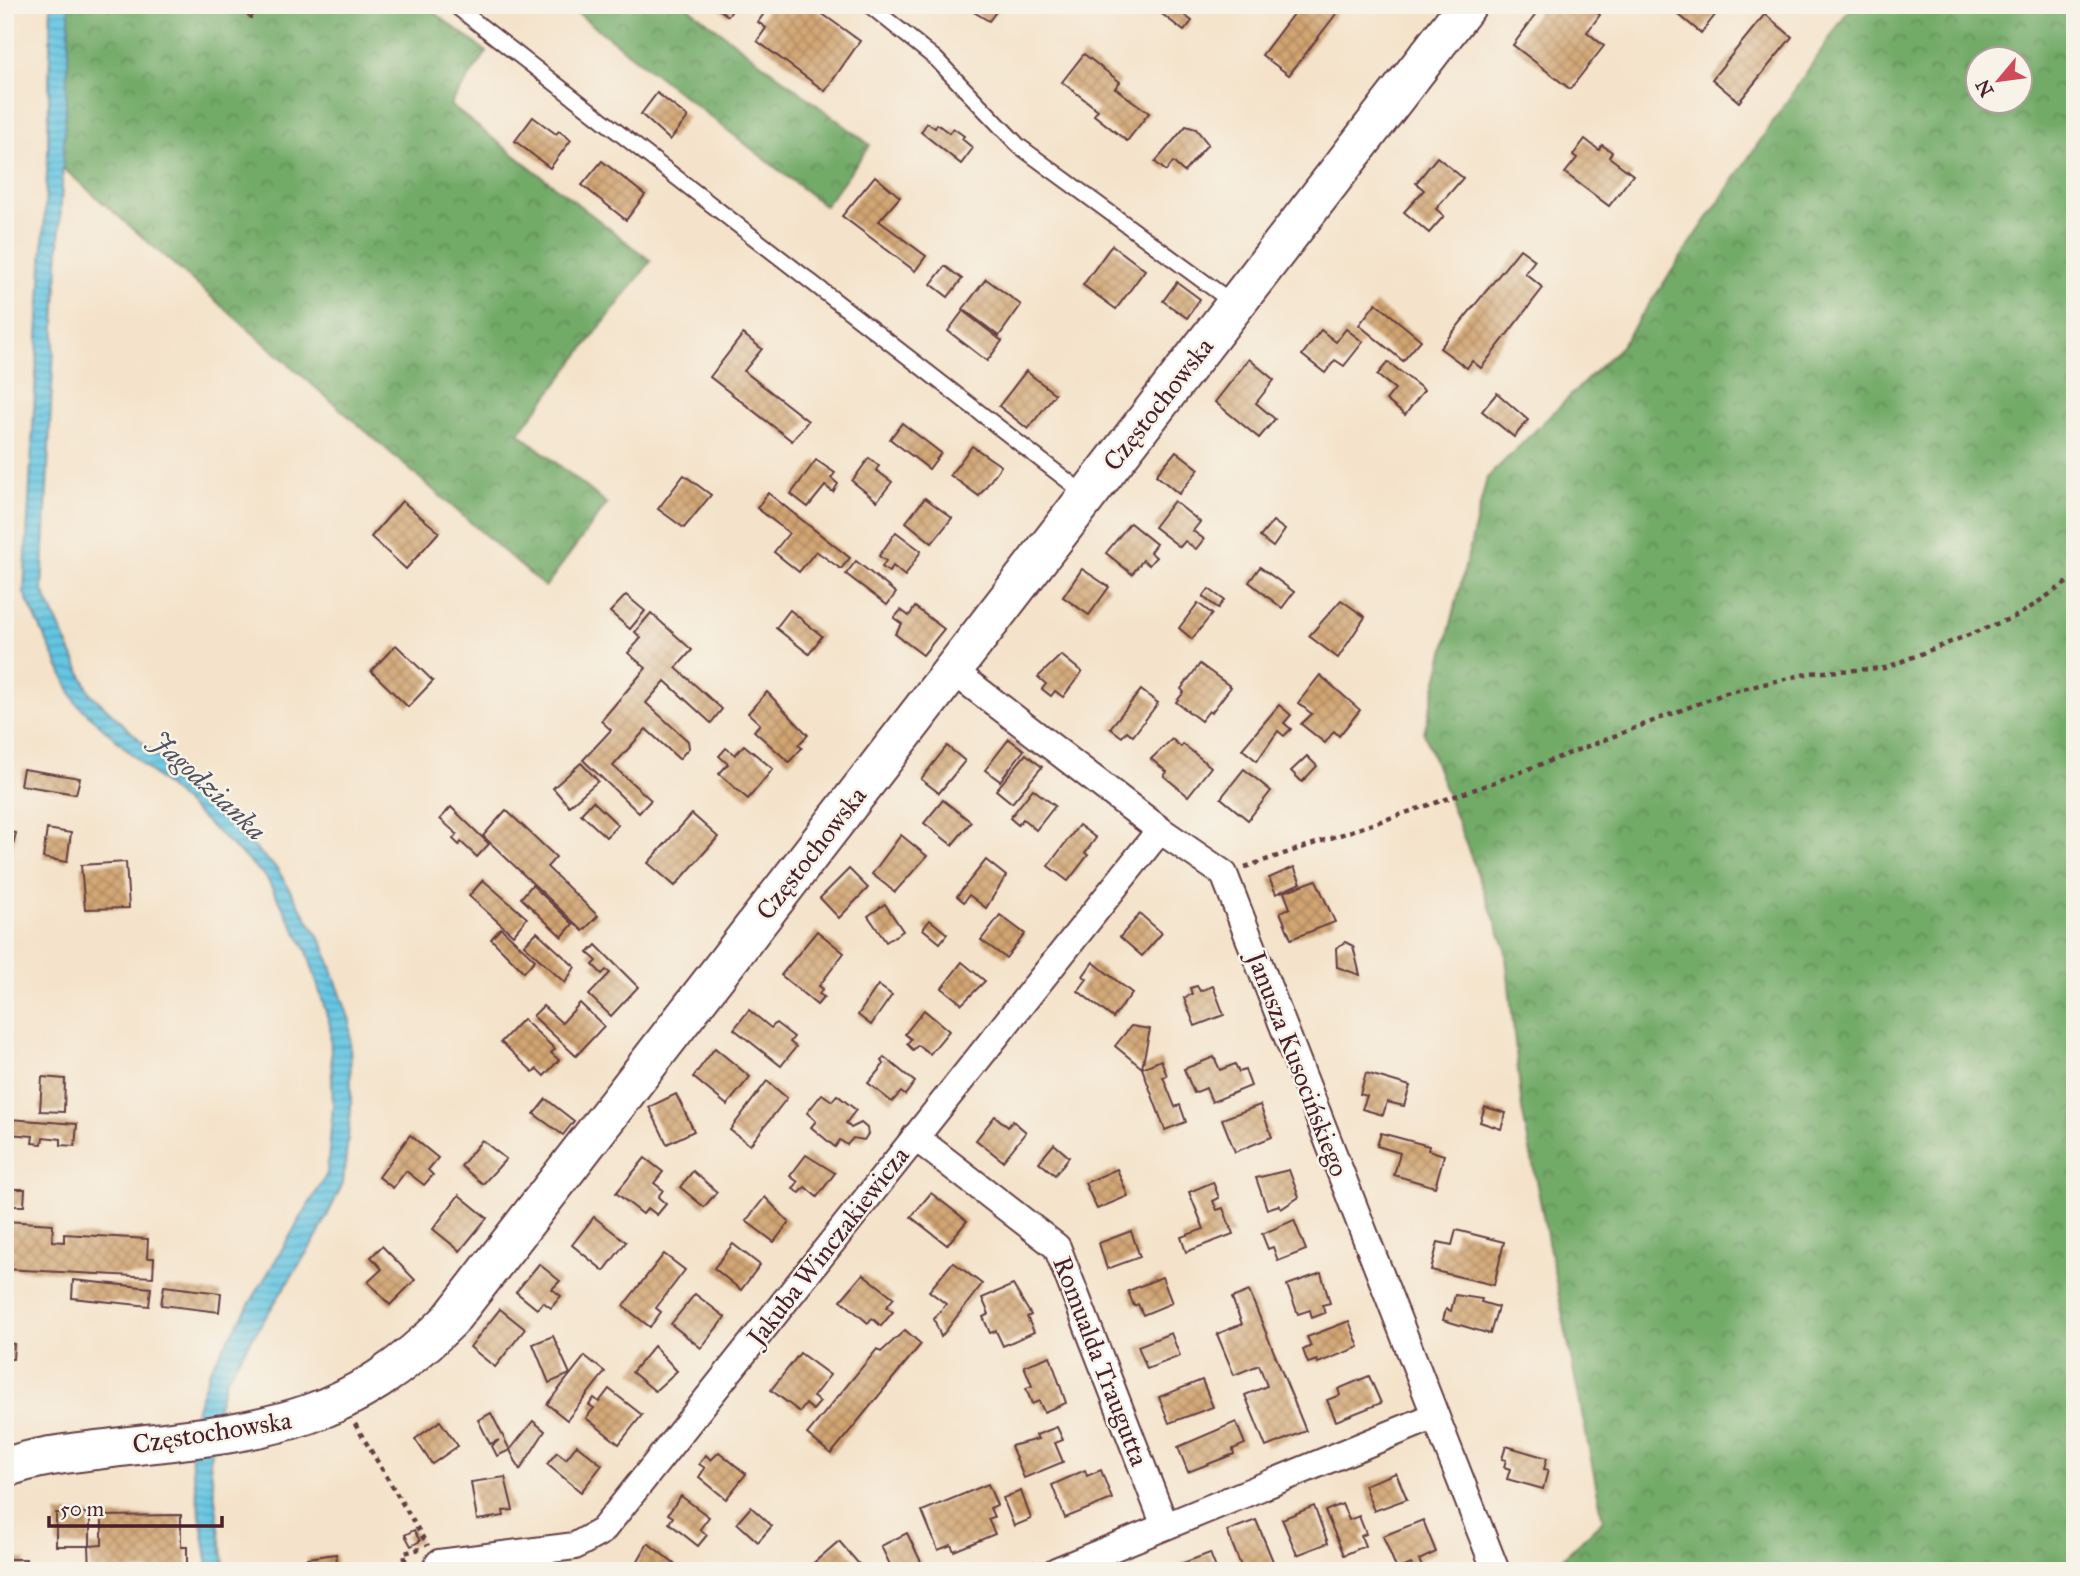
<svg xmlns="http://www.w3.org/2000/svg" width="2080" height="1576" viewBox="0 0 2080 1576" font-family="'IM FELL Great Primer',serif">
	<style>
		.forest { fill: url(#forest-crowns); stroke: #5e644a; stroke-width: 2; fill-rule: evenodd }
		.water { fill: url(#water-rules); stroke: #577287; stroke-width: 2 }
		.building { fill: url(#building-cross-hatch) }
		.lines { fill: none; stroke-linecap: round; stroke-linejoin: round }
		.lane-casing { stroke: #643c43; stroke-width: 18 }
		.street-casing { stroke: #643c43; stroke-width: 30 }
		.secondary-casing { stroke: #643c43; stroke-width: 42 }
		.path { stroke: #643c43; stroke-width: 4.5; stroke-dasharray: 5 5; stroke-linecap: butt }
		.lane { stroke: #fff; stroke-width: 14 }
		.street { stroke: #fff; stroke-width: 26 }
		.secondary { stroke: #fff; stroke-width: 38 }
		.labels { text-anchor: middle; stroke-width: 5; stroke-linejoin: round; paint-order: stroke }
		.street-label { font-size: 26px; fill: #4a1f2b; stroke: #f7f3e8 }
		.water-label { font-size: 28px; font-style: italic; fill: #525162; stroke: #f7f3e8 }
	</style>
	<defs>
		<pattern id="forest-crowns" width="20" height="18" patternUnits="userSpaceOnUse" patternTransform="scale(1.75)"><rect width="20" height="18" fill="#72aa68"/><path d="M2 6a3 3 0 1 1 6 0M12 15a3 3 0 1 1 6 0" fill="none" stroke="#608a56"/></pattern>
		<pattern id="water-rules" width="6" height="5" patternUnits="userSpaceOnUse" patternTransform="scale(1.75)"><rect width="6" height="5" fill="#64c6e3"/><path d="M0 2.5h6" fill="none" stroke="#54a0b8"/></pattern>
		<pattern id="building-cross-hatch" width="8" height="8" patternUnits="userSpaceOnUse" patternTransform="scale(1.75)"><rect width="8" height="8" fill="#d2a572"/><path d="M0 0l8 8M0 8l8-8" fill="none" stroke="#ac865e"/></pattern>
	</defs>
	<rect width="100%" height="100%" fill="#f7f3e8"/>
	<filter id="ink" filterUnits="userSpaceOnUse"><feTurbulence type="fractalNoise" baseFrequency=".0143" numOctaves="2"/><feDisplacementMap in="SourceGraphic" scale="14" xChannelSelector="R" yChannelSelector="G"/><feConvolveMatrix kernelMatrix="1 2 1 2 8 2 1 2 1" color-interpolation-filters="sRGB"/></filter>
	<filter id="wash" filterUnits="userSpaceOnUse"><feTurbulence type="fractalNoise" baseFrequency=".00686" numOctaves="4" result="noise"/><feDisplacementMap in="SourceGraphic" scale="28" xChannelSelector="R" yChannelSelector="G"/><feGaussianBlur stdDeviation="1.57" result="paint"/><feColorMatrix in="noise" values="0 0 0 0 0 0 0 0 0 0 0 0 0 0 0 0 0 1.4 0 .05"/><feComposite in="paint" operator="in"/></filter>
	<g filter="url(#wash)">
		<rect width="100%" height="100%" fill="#f4e3ca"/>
		<g class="forest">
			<polygon points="51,5 424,5 487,52 450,105 651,261 519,433 607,504 545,587 48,155"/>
			<polygon points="567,5 685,5 870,145 825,206"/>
			<path d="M1852,5H2075V1571H1549L1603,1520L1522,1109L1505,947L1424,733L1487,478L1621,346ZM1979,60H2021V102H1979Z"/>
		</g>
		<polygon class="water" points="51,5 69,5 69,41 42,589 90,693 277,869 323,944 350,1021 351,1109 343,1183 318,1235 226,1379 213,1422 210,1463 225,1571 209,1571 192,1465 191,1426 209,1372 327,1174 333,1106 330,1025 307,951 266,877 76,703 24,593 48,155"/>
		<g id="blocks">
			<g class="building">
				<polygon points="234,5 261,5 251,18"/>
				<polygon points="714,5 736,5 728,16"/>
				<polygon points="770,5 810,5 860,41 825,91 757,41 766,28 758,22"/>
				<polygon points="962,5 1001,5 989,21"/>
				<polygon points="1162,5 1171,5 1192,21 1184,31 1158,11"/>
				<polygon points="1300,5 1343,5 1289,75 1262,55"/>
				<polygon points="1543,5 1587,5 1600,15 1587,32 1604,46 1570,89 1513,45"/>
				<polygon points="1667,5 1723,5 1701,33"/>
				<polygon points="1765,14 1792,37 1739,102 1712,79"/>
				<polygon points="1084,54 1120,82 1115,88 1149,113 1127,141 1094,115 1098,110 1062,82"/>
				<polygon points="657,93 688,117 670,140 641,114"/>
				<polygon points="533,117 556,134 559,131 571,140 550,168 515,141"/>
				<polygon points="927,123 935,128 937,124 949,133 953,128 964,136 962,139 973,148 961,164 921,132"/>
				<polygon points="1186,126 1196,129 1208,144 1184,172 1173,162 1166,171 1155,162"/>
				<polygon points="1585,139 1599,150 1602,145 1612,152 1609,157 1633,175 1609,206 1565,173 1577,158 1573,155"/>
				<polygon points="1437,157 1463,178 1436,209 1444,216 1429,233 1404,212 1424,190 1416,183"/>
				<polygon points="602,161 645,195 626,220 582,185"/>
				<polygon points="875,176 900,197 879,221 926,256 915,271 842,216"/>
				<polygon points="1112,245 1145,270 1116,309 1083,285"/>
				<polygon points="1520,249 1535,260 1525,273 1543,288 1481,368 1472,361 1467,368 1440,348"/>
				<polygon points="945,266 962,279 948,297 931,284"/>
				<polygon points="986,279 1021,305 999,336 963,309"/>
				<polygon points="1177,282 1200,299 1187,318 1163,301"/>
				<polygon points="1376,303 1421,340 1403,361 1359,325"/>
				<polygon points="963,311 1002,341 987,361 948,331"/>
				<polygon points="1346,329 1363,342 1344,366 1335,360 1325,373 1302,355 1321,330 1336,342"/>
				<polygon points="743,334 762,349 744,371 808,421 792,441 710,377"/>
				<polygon points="1249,359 1274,380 1256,403 1275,419 1259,438 1215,402"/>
				<polygon points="1388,362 1424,390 1405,415 1386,400 1395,389 1377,375"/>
				<polygon points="1026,371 1055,394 1028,429 999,406"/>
				<polygon points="1497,393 1528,420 1514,437 1482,411"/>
				<polygon points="902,423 941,453 929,469 890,439"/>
				<polygon points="972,446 1001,466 979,496 950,475"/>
				<polygon points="1176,451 1199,469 1179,494 1156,475"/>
				<polygon points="869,458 879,466 876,470 892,482 877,501 852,481"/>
				<polygon points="816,460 835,473 831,478 838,484 833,492 825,486 808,507 791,494"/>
				<polygon points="684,475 711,495 684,528 658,509"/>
				<polygon points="768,493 850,558 841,569 816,551 799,572 774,552 789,533 757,508"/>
				<polygon points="925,498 952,518 932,543 906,522"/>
				<polygon points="402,501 439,532 406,569 371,537"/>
				<polygon points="1174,501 1200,522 1193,531 1204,539 1196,549 1185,541 1180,547 1154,527"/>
				<polygon points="1273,521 1285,530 1273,547 1260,537"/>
				<polygon points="1130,523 1156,544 1150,552 1156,557 1149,565 1143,560 1132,574 1106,553"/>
				<polygon points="896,532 921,551 905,576 893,566 889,572 882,567 886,561 879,556"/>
				<polygon points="856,561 896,593 887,605 846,574"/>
				<polygon points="1260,567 1294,592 1282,608 1249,582"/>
				<polygon points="1082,569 1109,587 1089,615 1063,597"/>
				<polygon points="1209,589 1224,600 1218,608 1203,597"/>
				<polygon points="626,595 645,611 630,629 610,612"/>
				<polygon points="1341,600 1365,617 1338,658 1309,636"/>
				<polygon points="1198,603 1212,614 1192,639 1179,628"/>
				<polygon points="915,607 944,629 923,655 895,634 902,624 894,618 901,610 909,616"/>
				<polygon points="790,610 822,636 809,654 776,628"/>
				<polygon points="651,613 692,650 676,668 722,709 711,723 665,681 646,703 688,741 689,748 679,759 646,729 613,766 651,800 639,813 583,760 611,730 601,721 646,668 628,653 641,638 635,632"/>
				<polygon points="396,645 433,681 408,707 371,671"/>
				<polygon points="1061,655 1082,672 1063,697 1055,691 1051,696 1042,689 1046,684 1038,677"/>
				<polygon points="1200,664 1231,687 1211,713 1209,711 1201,721 1176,702 1184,692 1181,689"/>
				<polygon points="1320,675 1360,710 1339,736 1334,731 1325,743 1301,724 1312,714 1298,703"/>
				<polygon points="1141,690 1158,703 1133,736 1127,731 1122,737 1110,728"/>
				<polygon points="767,692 808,735 798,745 802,748 789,762 754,731 760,724 748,713"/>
				<polygon points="1279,705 1291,715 1284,723 1291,729 1284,736 1278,731 1257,761 1242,749"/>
				<polygon points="1009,739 1024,750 1000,781 985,770"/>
				<polygon points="1172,739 1181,747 1183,744 1211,767 1188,796 1164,776 1167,772 1151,759"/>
				<polygon points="744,745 773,769 748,799 719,774 728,764 719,756 726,748 735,755"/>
				<polygon points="947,746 965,761 939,793 921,779"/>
				<polygon points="1026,754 1042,767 1012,803 996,790"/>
				<polygon points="1307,756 1317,766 1302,782 1291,771"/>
				<polygon points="581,763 598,781 569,806 553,788"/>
				<polygon points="23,769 80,778 76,794 20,785"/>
				<polygon points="1244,769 1271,791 1248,820 1221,798"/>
				<polygon points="1033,789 1055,806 1036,830 1023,819 1018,825 1010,818"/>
				<polygon points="943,800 971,822 952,845 924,823"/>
				<polygon points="593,801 618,825 606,837 581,814"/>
				<polygon points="451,807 489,844 477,857 461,842 459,845 453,839 457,834 440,819"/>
				<polygon points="506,810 556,857 547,867 598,916 583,931 483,836"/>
				<polygon points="692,814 718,837 675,886 648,863"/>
				<polygon points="1079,825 1096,838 1085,853 1088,855 1068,881 1048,866"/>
				<polygon points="47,829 71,833 67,862 43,858"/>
				<polygon points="5,831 16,833 6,873 5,873"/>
				<polygon points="901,835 927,856 895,892 872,874"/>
				<polygon points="986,860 1006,876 986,908 969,895 964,902 957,896"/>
				<polygon points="126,862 129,908 85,909 81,865"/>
				<polygon points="1294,867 1301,883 1276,894 1269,878"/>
				<polygon points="849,869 868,888 839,918 820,898"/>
				<polygon points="483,880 527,918 513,935 469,896"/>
				<polygon points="1316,880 1335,922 1291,939 1280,912 1290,908 1284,892"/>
				<polygon points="532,885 573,924 562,937 521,898"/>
				<polygon points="885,904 903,931 886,942 868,916"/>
				<polygon points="1140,914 1162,933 1142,956 1120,937"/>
				<polygon points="1000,915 1025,934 1006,958 981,940"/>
				<polygon points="930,920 947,934 940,943 923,929"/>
				<polygon points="501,928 535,960 524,972 491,939"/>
				<polygon points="817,931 844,953 819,986 823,989 819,994 824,997 817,1005 781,975"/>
				<polygon points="537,932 575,967 565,983 524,945"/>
				<polygon points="1345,942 1353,946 1360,975 1337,967 1336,948"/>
				<polygon points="596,945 638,987 611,1016 589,995 610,973 606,970 602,974 593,965 597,961 588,953"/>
				<polygon points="962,962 985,981 962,1004 942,988"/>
				<polygon points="1093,962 1132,993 1113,1018 1078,991 1087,979 1083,976"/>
				<polygon points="878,985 892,995 871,1025 858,1015"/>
				<polygon points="1197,986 1200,991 1213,986 1224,1015 1195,1026 1184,998 1192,994 1190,988"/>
				<polygon points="580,1003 604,1026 576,1056 533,1016 543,1006 562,1023"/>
				<polygon points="749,1010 771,1028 776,1023 794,1037 790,1042 796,1047 781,1066 734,1029"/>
				<polygon points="924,1010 949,1031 930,1054 918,1045 913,1050 907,1044 911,1039 905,1034"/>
				<polygon points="523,1019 555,1049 551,1053 559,1060 544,1076 537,1069 533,1072 501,1042"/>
				<polygon points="1131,1026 1150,1029 1142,1068 1115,1046"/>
				<polygon points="715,1048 750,1077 727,1105 693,1077"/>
				<polygon points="884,1057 915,1082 905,1095 901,1092 892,1102 868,1083 884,1064 881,1061"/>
				<polygon points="1214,1057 1220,1070 1235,1064 1239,1072 1245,1070 1251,1086 1212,1102 1206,1088 1194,1093 1184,1069"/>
				<polygon points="1161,1060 1167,1076 1163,1077 1175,1107 1180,1105 1186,1122 1165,1130 1142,1068"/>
				<polygon points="1366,1073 1410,1086 1404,1106 1387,1102 1383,1115 1362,1109 1367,1096 1360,1094"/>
				<polygon points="42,1077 65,1079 64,1112 40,1111"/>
				<polygon points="767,1081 787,1098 750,1145 730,1130"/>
				<polygon points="676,1094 694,1131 667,1144 649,1107"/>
				<polygon points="822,1094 832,1101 837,1095 856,1110 846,1123 851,1128 861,1123 867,1128 868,1134 864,1140 853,1138 847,1145 840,1140 835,1147 811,1127 816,1121 807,1113"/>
				<polygon points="546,1099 574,1121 563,1135 534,1114"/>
				<polygon points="1260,1105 1272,1137 1235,1152 1222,1119"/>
				<polygon points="1485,1107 1506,1113 1501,1129 1480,1122"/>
				<polygon points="995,1116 1008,1127 1013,1121 1026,1132 1003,1161 976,1140"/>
				<polygon points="9,1119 77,1124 75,1146 61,1145 61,1139 43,1137 42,1144 32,1143 33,1136 8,1134"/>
				<polygon points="1381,1133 1429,1146 1428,1150 1444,1155 1435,1187 1394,1175 1400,1153 1377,1146"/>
				<polygon points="410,1135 438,1158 428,1170 433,1175 424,1185 406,1171 393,1188 379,1177"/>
				<polygon points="482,1140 506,1159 483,1184 461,1166"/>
				<polygon points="1054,1144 1069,1157 1055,1175 1039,1162"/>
				<polygon points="806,1155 835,1173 817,1197 805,1187 800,1193 793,1189 798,1182 790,1176"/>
				<polygon points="645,1158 663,1172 654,1183 663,1190 658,1197 666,1204 657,1215 648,1208 643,1214 616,1193"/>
				<polygon points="1117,1169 1128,1196 1097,1209 1085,1183"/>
				<polygon points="1289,1170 1299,1197 1281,1209 1279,1205 1267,1209 1256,1178"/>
				<polygon points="693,1171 717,1192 704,1207 680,1187"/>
				<polygon points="1213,1182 1219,1198 1213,1201 1217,1210 1223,1208 1233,1234 1186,1252 1181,1237 1204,1229 1189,1192"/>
				<polygon points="5,1189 25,1189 24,1206 5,1206"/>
				<polygon points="931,1193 967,1221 947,1245 911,1217"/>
				<polygon points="459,1195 487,1218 460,1251 433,1229"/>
				<polygon points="765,1197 789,1222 774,1242 746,1221"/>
				<polygon points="594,1217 626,1242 604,1271 572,1245"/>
				<polygon points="1294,1220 1306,1250 1278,1261 1273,1247 1268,1249 1262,1234"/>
				<polygon points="5,1221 53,1224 52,1241 64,1242 64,1234 148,1239 147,1258 154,1258 153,1277 5,1269"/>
				<polygon points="1456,1230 1504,1242 1494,1285 1431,1270 1438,1242 1452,1245"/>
				<polygon points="1131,1231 1140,1257 1107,1269 1099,1243"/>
				<polygon points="733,1244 760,1265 741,1290 714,1268"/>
				<polygon points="382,1246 415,1280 390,1305 368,1282 382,1269 371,1257"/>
				<polygon points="664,1254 685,1270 656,1308 661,1312 650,1327 623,1306"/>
				<polygon points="953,1262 982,1284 941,1337 934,1319 946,1304 929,1291"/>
				<polygon points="539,1264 560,1281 552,1289 561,1296 551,1308 543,1302 537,1309 516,1292"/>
				<polygon points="1321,1273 1330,1303 1322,1305 1325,1313 1312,1318 1310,1310 1298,1314 1287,1285"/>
				<polygon points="863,1274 894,1298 886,1307 893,1312 881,1326 872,1318 868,1323 841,1300"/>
				<polygon points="1162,1277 1172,1303 1143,1315 1138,1304 1134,1306 1128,1291"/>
				<polygon points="73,1280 151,1288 149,1306 72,1298"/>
				<polygon points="1013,1285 1031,1315 1027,1317 1034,1332 1003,1346 996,1331 990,1333 983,1317 989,1314 982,1298"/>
				<polygon points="164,1286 221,1293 219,1312 161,1305"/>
				<polygon points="1249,1291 1306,1431 1266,1447 1245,1395 1267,1386 1259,1365 1234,1375 1217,1334 1242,1324 1232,1298"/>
				<polygon points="695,1294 725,1317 701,1348 671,1324"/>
				<polygon points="1455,1295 1482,1299 1481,1302 1498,1307 1490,1334 1443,1320 1446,1309 1451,1311"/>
				<polygon points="500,1309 525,1329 495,1367 470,1347"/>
				<polygon points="1349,1321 1359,1347 1318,1363 1317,1360 1308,1363 1303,1350 1311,1346 1307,1337"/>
				<polygon points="905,1330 921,1344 831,1454 807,1434 877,1349 881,1352"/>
				<polygon points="1171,1333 1180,1356 1147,1369 1138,1346"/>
				<polygon points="553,1336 570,1374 549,1383 533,1344"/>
				<polygon points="5,1343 14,1344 13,1359 5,1359"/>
				<polygon points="654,1346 677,1371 655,1391 632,1372"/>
				<polygon points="800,1353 830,1375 813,1397 820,1402 813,1410 806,1404 800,1412 771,1390"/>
				<polygon points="585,1356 605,1372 567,1420 547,1404"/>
				<polygon points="1050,1356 1066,1403 1044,1412 1039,1401 1032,1404 1026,1388 1032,1386 1024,1366"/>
				<polygon points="1369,1376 1381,1403 1336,1421 1327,1400 1340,1395 1338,1389"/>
				<polygon points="1202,1380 1213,1407 1169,1423 1159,1397"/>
				<polygon points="609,1389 642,1415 619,1444 586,1418 594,1408 589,1405 594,1398 599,1402"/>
				<polygon points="491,1413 510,1450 497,1456 492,1446 499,1440 490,1444 478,1420"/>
				<polygon points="440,1421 458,1446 432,1464 415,1439"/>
				<polygon points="533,1421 545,1431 520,1470 510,1450"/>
				<polygon points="1236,1422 1245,1444 1233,1449 1234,1454 1188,1472 1178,1447"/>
				<polygon points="1057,1427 1063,1440 1055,1443 1063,1462 1024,1478 1011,1446 1038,1439 1036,1435"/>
				<polygon points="577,1445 602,1465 581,1492 547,1464 557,1452 566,1459"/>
				<polygon points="1506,1446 1547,1458 1544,1469 1548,1470 1543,1489 1507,1479 1510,1469 1504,1467 1506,1460 1502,1459"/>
				<polygon points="719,1452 746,1474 726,1499 699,1477 705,1468 699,1464 706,1455 711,1460"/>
				<polygon points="1085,1470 1087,1476 1101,1470 1112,1499 1065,1518 1052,1485"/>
				<polygon points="1396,1473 1407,1499 1374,1511 1364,1485"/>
				<polygon points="505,1477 513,1510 503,1511 504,1516 477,1520 471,1482"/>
				<polygon points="988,1484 997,1505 990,1508 994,1517 988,1519 995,1534 954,1551 951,1545 938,1550 922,1511"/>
				<polygon points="1021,1491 1031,1519 1014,1526 1003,1498"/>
				<polygon points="681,1496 709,1517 700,1529 707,1535 698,1546 669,1523 673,1517 668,1514"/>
				<polygon points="1342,1504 1349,1520 1359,1516 1366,1534 1361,1536 1365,1546 1344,1555 1325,1511"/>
				<polygon points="1314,1506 1328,1543 1297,1555 1282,1519"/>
				<polygon points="751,1507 772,1526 758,1542 737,1523"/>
				<rect x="56" y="1513" width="34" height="33"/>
				<polygon points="181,1515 181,1547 187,1547 187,1571 90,1571 89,1546 102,1545 102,1516"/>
				<polygon points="1256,1520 1275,1566 1263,1571 1243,1571 1227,1531"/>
				<polygon points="1423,1520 1436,1552 1419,1560 1423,1569 1414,1571 1411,1564 1397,1570 1383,1536"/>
				<polygon points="414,1530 420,1541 411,1546 405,1535"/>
				<polygon points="907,1533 924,1568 916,1571 913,1565 893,1571 881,1546"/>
				<polygon points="839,1541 865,1571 812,1571 809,1567"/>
				<polygon points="648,1543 683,1571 632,1571"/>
				<polygon points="1210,1553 1217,1571 1183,1571 1180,1564"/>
				<polygon points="336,1554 338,1571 308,1571 307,1558"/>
				<polygon points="5,1559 26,1559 25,1571 5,1571"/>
			</g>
		</g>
	</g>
	<g filter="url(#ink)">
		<use href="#blocks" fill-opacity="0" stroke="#643c43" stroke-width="2"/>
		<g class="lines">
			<g class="lane-casing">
				<g id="lane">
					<polyline points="454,5 1086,495"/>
					<polyline points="869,5 936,59 1019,146 1233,303"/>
				</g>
			</g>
			<g class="street-casing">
				<g id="street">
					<polyline points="952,670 1160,830 1224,874 1496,1571"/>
					<polyline points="915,1137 1057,1247 1165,1526"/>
					<polyline points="434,1571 439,1563 575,1546 602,1531 1160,830"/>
					<polyline points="1056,1571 1435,1416"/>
				</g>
			</g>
			<g class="secondary-casing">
				<path id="secondary" d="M5,1468C42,1454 82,1452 121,1447C263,1430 343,1427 450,1320L1467,5"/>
			</g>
			<g class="path">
				<polyline points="1245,867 1479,788 1726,693 1810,673 1885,668 2019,615 2075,577"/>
				<polyline points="355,1424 428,1546"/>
				<polyline points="407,1571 404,1553 420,1549"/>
				<polyline points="1013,1571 1035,1562"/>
			</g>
			<use href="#lane" class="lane"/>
			<use href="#street" class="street"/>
			<use href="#secondary" class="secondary"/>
		</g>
	</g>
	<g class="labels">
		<g class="street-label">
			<text transform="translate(1158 404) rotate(-52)" y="9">Częstochowska</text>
			<text transform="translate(811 853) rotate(-52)" y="9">Częstochowska</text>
			<text transform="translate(1298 1064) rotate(69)" y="9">Janusza Kusocińskiego</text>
			<text transform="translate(828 1246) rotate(-52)" y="9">Jakuba Winczakiewicza</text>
			<text transform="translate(1101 1361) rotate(69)" y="9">Romualda Traugutta</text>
			<text transform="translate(212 1432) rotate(-9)" y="9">Częstochowska</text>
		</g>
		<g class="water-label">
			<text transform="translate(209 785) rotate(43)" y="10">Jagodzianka</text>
		</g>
	</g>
	<rect width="2080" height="1576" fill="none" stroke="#f7f3e8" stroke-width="28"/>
	<g transform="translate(1999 80) rotate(241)"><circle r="33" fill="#f7f3e8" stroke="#b29e9c" stroke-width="2"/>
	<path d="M0-5L12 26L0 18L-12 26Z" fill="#d1495b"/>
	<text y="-10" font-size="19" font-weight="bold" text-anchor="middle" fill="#4a1f2b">N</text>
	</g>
	<path d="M49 1516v10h173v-10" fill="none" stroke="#4a1f2b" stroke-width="3.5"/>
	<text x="60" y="1516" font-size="21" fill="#4a1f2b" stroke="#f7f3e8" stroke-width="5" paint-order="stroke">50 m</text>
</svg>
